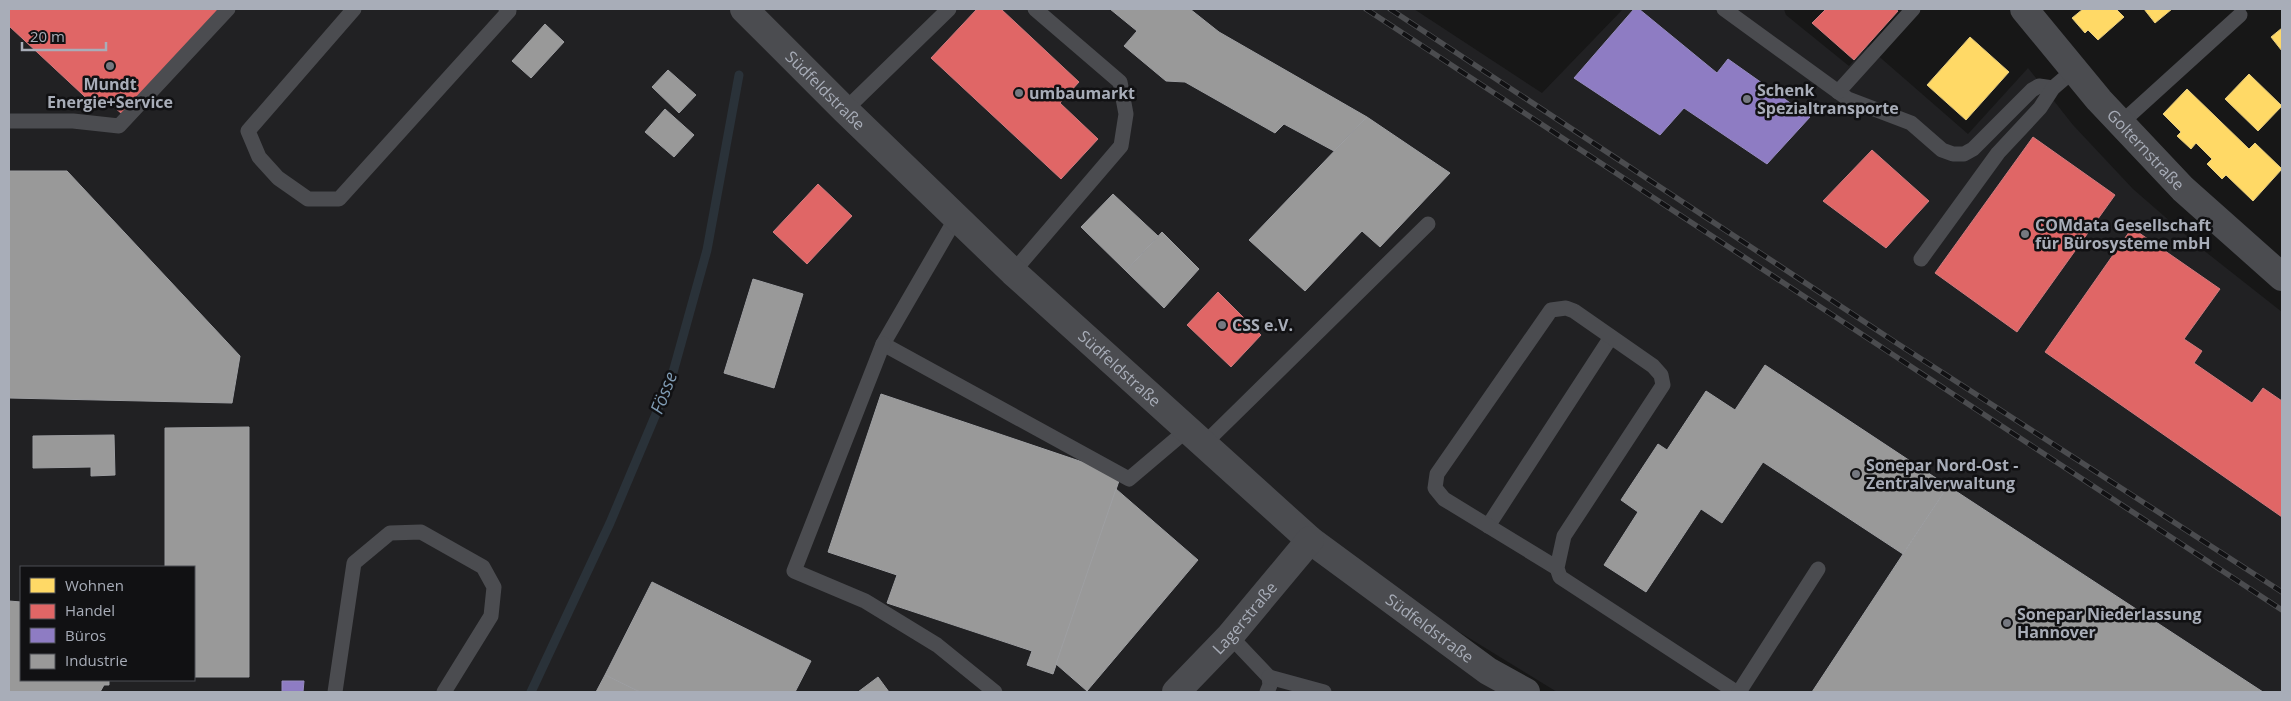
<svg xmlns="http://www.w3.org/2000/svg" width="2291" height="701" viewBox="0 0 2291 701" font-family="'Open Sans',sans-serif">
	<style>
		.built { fill: #212123; fill-rule: evenodd }
		.homes { fill: #ffd966; stroke: #e5cc7f }
		.shops { fill: #e06666; stroke: #cf7b7f }
		.offices { fill: #8e7cc3; stroke: #968bc0 }
		.industry { fill: #999; stroke: #9e9fa2 }
		.lines { fill: none; stroke-linecap: round; stroke-linejoin: round }
		.stream { stroke: #2a3239; stroke-width: 9 }
		.service { stroke: #4b4c50; stroke-width: 15 }
		.minor { stroke: #4b4c50; stroke-width: 28 }
		.rail-casing { stroke: #4b4c4f; stroke-width: 5.5 }
		.rail { stroke: #111113; stroke-width: 4; stroke-dasharray: 11; stroke-linecap: butt }
		.poi-dot { fill: #757880; stroke: #111113; stroke-width: 2 }
		.labels { text-anchor: middle; stroke-width: 5; stroke-linejoin: round; paint-order: stroke }
		.poi-label { font-size: 16px; font-weight: bold; fill: #a8adb8; stroke: #111113; text-anchor: start }
		.street-label { font-size: 16px; fill: #a8adb8; stroke: #111113 }
		.water-label { font-size: 18px; font-style: italic; fill: #7f9bb3; stroke: #111113 }
	</style>
	<rect width="100%" height="100%" fill="#171717"/>
	<path class="built" d="M9,9H1414L1542,93L1623,9H1784L1786,15L1849,66L1867,46L1968,134L2028,68L2073,125L2133,189L2202,249L2282,312V692H1557L1329,552L1541,692H9ZM21,567H194V680H21Z"/>
	<g class="homes">
		<polygon points="2083,9 2116,9 2124,17 2098,40 2088,30 2085,33 2072,18"/>
		<polygon points="2144,9 2172,9 2155,23"/>
		<polygon points="2282,28 2282,51 2271,37"/>
		<polygon points="1970,37 2009,72 1966,120 1927,85"/>
		<polygon points="2249,74 2282,106 2258,131 2225,99"/>
		<polygon points="2187,89 2249,149 2255,143 2282,169 2253,201 2226,175 2222,179 2207,164 2212,159 2196,143 2191,149 2177,136 2181,132 2163,114"/>
	</g>
	<g class="shops">
		<polygon points="9,9 221,9 122,114 105,99 97,108 9,26"/>
		<polygon points="977,9 1001,9 1079,82 1060,103 1098,139 1061,179 931,58"/>
		<polygon points="1826,9 1895,9 1898,11 1854,60 1812,23"/>
		<polygon points="2033,137 2115,195 2017,332 1935,273"/>
		<polygon points="1872,150 1929,201 1886,248 1823,201"/>
		<polygon points="818,184 852,216 807,264 773,232"/>
		<polygon points="2132,228 2220,289 2184,339 2202,351 2194,363 2252,403 2263,388 2282,401 2282,517 2045,352"/>
		<polygon points="1218,292 1261,335 1231,367 1187,325"/>
	</g>
	<g class="offices">
		<polygon points="1634,9 1639,9 1717,73 1728,59 1810,117 1767,164 1684,108 1660,135 1574,78"/>
		<polygon points="282,681 304,681 303,692 282,692"/>
	</g>
	<g class="industry">
		<polygon points="1110,9 1190,9 1219,32 1367,117 1334,151 1284,124 1275,133 1185,82 1166,81 1124,46 1137,31"/>
		<polygon points="545,24 564,42 531,78 512,61"/>
		<polygon points="668,70 696,95 679,113 652,87"/>
		<polygon points="665,109 694,135 674,157 645,132"/>
		<polygon points="1367,117 1450,173 1380,247 1362,231 1305,291 1249,240"/>
		<polygon points="9,171 67,171 240,356 232,403 9,398"/>
		<polygon points="1113,194 1158,236 1126,271 1081,227"/>
		<polygon points="1162,232 1199,269 1164,308 1126,271"/>
		<polygon points="753,279 803,294 774,388 724,373"/>
		<polygon points="1765,365 1948,486 1903,554 1763,462 1722,523 1701,509 1646,592 1604,565 1638,512 1621,500 1658,444 1667,450 1706,391 1735,410"/>
		<polygon points="881,394 1121,475 1053,674 1027,665 1032,651 887,603 897,575 828,552"/>
		<polygon points="249,427 249,677 194,677 194,567 165,567 165,428"/>
		<polygon points="114,435 115,475 91,476 91,467 33,468 33,436"/>
		<polygon points="1948,486 2263,692 1812,692"/>
		<polygon points="1116,489 1198,560 1087,691 1056,664"/>
		<polygon points="652,582 811,661 795,692 640,692 605,675"/>
		<polygon points="9,601 21,602 21,680 109,680 109,685 104,685 100,692 9,692"/>
		<polygon points="605,675 640,692 596,692"/>
		<polygon points="878,677 889,692 858,692"/>
	</g>
	<g class="lines">
		<polyline class="stream" points="531,692 610,523 672,376 707,250 739,75"/>
		<g class="service">
			<polyline points="354,9 248,131 259,157 278,178 308,199 339,199 509,11 506,9"/>
			<polyline points="1724,9 1848,99 1911,123 1942,150 1953,154 1964,154 1973,149 2032,90 2039,86 2053,88"/>
			<polyline points="1838,92 1913,9"/>
			<polyline points="845,110 949,9"/>
			<polyline points="9,121 73,121 119,126 228,9"/>
			<polyline points="2121,123 2240,15"/>
			<polyline points="956,218 883,344 1129,479 1188,429"/>
			<polyline points="1921,259 1998,153 2040,108 2053,88 2074,70"/>
			<polyline points="1013,272 1121,146 1126,114 1120,82 1035,9"/>
			<polyline points="883,344 794,571 865,601 937,645 995,692"/>
			<polyline points="1204,444 1428,224"/>
			<polyline points="1488,526 1611,337"/>
			<polyline points="1557,568 1444,499 1435,488 1437,474 1551,310 1566,308 1574,311 1653,366 1661,375 1663,385 1564,536 1557,568 1560,577 1736,692"/>
			<polyline points="1230,636 1269,677 1270,685 1267,692"/>
			<polyline points="1269,677 1324,692"/>
			<polyline points="335,692 354,563 390,533 421,532 483,567 494,587 491,616 444,692"/>
			<polyline points="1739,692 1818,569"/>
		</g>
		<g class="minor">
			<path id="s1" d="M744,9L845,110L1013,272L1310,540L1488,671L1526,692"/>
			<path id="s2" d="M2024,9L2099,100L2183,189L2282,277"/>
			<path id="s3" d="M1176,692L1230,636L1310,540"/>
		</g>
		<g class="rail-casing">
			<g id="rail">
				<polyline points="1366,9 2282,610"/>
				<polyline points="1390,9 1895,342 2282,592"/>
			</g>
		</g>
		<use href="#rail" class="rail"/>
	</g>
	<g class="poi-dot">
		<circle cx="110" cy="66" r="5"/>
		<circle cx="1019" cy="93" r="5"/>
		<circle cx="1747" cy="99" r="5"/>
		<circle cx="2025" cy="234" r="5"/>
		<circle cx="1222" cy="325" r="5"/>
		<circle cx="1856" cy="474" r="5"/>
		<circle cx="2007" cy="623" r="5"/>
	</g>
	<g class="labels">
		<g class="poi-label">
			<text x="110" y="90" text-anchor="middle">Mundt<tspan x="110" dy="18">Energie+Service</tspan></text>
			<text x="1757" y="96">Schenk<tspan x="1757" dy="18">Spezialtransporte</tspan></text>
			<text x="1029" y="99">umbaumarkt</text>
			<text x="2035" y="231">COMdata Gesellschaft<tspan x="2035" dy="18">für Bürosysteme mbH</tspan></text>
			<text x="1232" y="331">CSS e.V.</text>
			<text x="1866" y="471">Sonepar Nord-Ost -<tspan x="1866" dy="18">Zentralverwaltung</tspan></text>
			<text x="2017" y="620">Sonepar Niederlassung<tspan x="2017" dy="18">Hannover</tspan></text>
		</g>
		<g class="street-label">
			<text dy="6" stroke="none"><textPath href="#s1" startOffset="115">Südfeldstraße</textPath></text>
			<text dy="6" stroke="none"><textPath href="#s2" startOffset="186">Golternstraße</textPath></text>
			<text dy="6" stroke="none"><textPath href="#s1" startOffset="520">Südfeldstraße</textPath></text>
			<text dy="6" stroke="none"><textPath href="#s3" startOffset="101">Lagerstraße</textPath></text>
			<text dy="6" stroke="none"><textPath href="#s1" startOffset="925">Südfeldstraße</textPath></text>
		</g>
		<g class="water-label">
			<text transform="translate(664 393) rotate(-69)" y="6">Fösse</text>
		</g>
	</g>
	<rect width="2291" height="701" fill="none" stroke="#a8adb8" stroke-width="20"/>
	<rect x="20" y="566" width="175" height="115" fill="#111113" stroke="#4d4f55"/>
	<rect x="30" y="578" width="25" height="15" fill="#ffd966" stroke="#4d4f55"/>
	<text x="65" y="591" font-size="15" fill="#a8adb8">Wohnen</text>
	<rect x="30" y="604" width="25" height="15" fill="#e06666" stroke="#4d4f55"/>
	<text x="65" y="616" font-size="15" fill="#a8adb8">Handel</text>
	<rect x="30" y="628" width="25" height="15" fill="#8e7cc3" stroke="#4d4f55"/>
	<text x="65" y="641" font-size="15" fill="#a8adb8">Büros</text>
	<rect x="30" y="654" width="25" height="15" fill="#999999" stroke="#4d4f55"/>
	<text x="65" y="666" font-size="15" fill="#a8adb8">Industrie</text>
	<path d="M22 42v8h84v-8" fill="none" stroke="#a8adb8" stroke-width="2.5"/>
	<text x="30" y="42" font-size="15" fill="#a8adb8" stroke="#111113" stroke-width="4" paint-order="stroke">20 m</text>
</svg>
